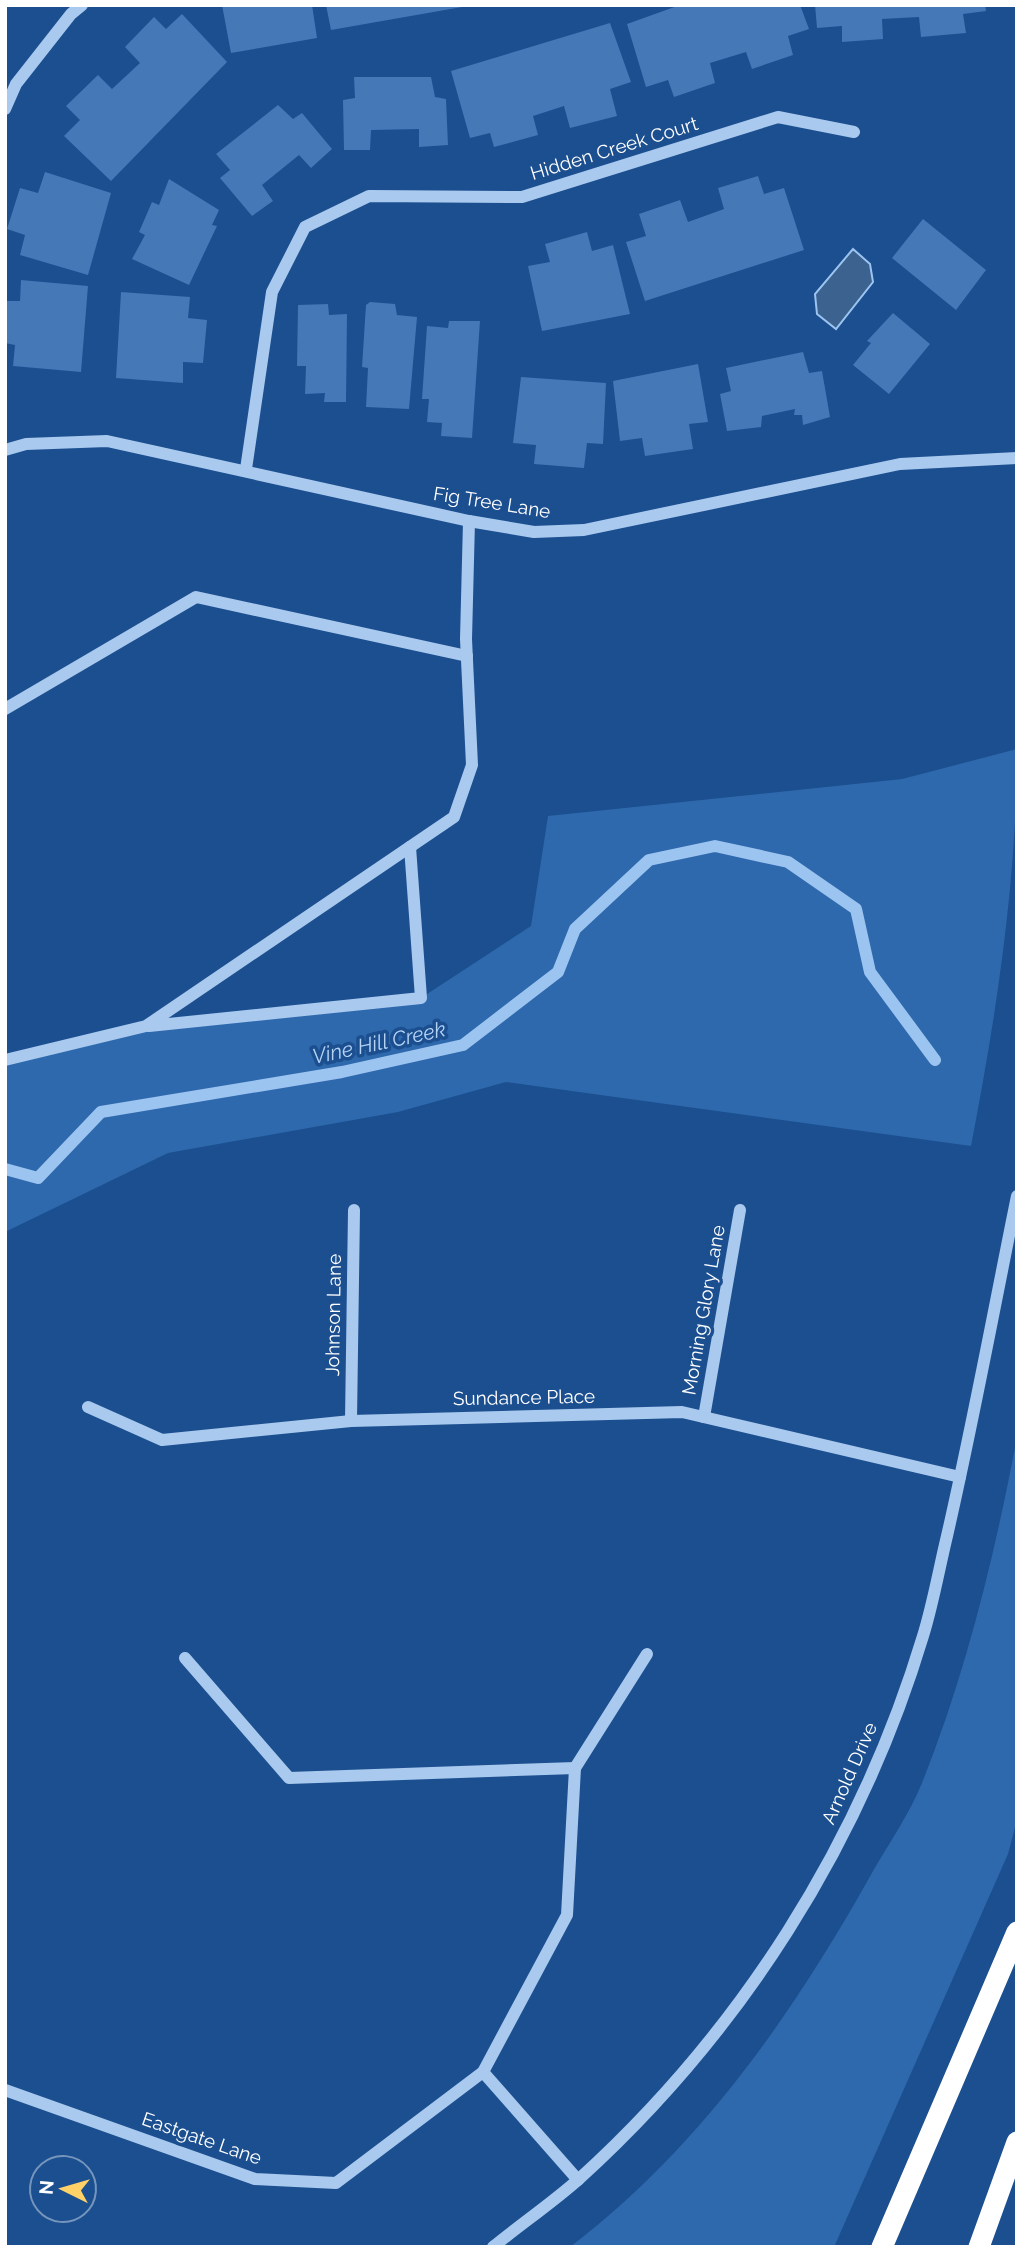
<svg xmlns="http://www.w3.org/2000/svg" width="1022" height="2252" viewBox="0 0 1022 2252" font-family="Raleway,sans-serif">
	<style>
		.green { fill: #2e69ad }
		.water { fill: #3c6290; stroke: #9cc4f0; stroke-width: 2 }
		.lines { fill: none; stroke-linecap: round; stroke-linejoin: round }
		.stream { stroke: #9cc4f0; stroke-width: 12 }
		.building { fill: #4478b7 }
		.minor { stroke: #a9c9ee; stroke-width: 12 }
		.highway { stroke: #fff; stroke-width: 21 }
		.labels { text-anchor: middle; stroke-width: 7; stroke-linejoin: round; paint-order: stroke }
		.street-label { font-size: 19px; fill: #fff; stroke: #1b4f8f }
		.water-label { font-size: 21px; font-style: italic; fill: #b5d3f5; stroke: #1b4f8f }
	</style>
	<rect width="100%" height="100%" fill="#1b4f8f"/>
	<g class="green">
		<path d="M1017,749C1017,882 996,1016 971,1146L506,1082L398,1112L168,1153L5,1232V1060L146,1026L421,998L531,926L548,816L902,779Z"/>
		<path d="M1017,1437V1820L1008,1854L834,2247H570C698,2149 789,2020 868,1880C885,1849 908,1817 922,1783C966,1673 995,1554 1017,1437Z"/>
	</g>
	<polygon class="water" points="853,249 870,264 873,282 836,329 817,314 815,294"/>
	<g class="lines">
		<polyline class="stream" points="5,1169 38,1178 101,1112 342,1072 463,1045 558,972 575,929 649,860 715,846 788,862 856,909 870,972 935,1060"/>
	</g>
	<g class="building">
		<polygon points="222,5 312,5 317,38 231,53"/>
		<polygon points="326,5 462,5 462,7 331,30"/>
		<polygon points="680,5 800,5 809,29 788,36 793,55 752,69 746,52 710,63 715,83 674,97 668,80 646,87 627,24"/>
		<polygon points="815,5 985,5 986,11 963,14 966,33 921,37 919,17 882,19 883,39 842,42 842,26 817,28"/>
		<polygon points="182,14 227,62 111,181 64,136 80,120 66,106 98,75 112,89 140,63 125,47 154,17 166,29"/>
		<polygon points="610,23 631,82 610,89 617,116 570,128 564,106 533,116 538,135 494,147 490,133 470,138 451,71"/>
		<polygon points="354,77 431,77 435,97 446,99 448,145 419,147 419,129 371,130 370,150 344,150 343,100 355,98"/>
		<polygon points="278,105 293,119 302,113 332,149 311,168 299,155 262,185 273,201 252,216 220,178 230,170 216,154"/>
		<polygon points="45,172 111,193 88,275 20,255 25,235 7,229 20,188 38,193"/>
		<polygon points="758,176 764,194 784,188 804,250 645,301 626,242 646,236 639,214 680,200 688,222 724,209 718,188"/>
		<polygon points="169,179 219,210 212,225 217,226 189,285 132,259 145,235 139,232 152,202 159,205"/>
		<polygon points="923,219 986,270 956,310 892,258"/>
		<polygon points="587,232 592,251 613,245 630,314 542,331 528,266 550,262 545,244"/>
		<polygon points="21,280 88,286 81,372 13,366 15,345 5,343 5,301 20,301"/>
		<polygon points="121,292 190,297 188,318 207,320 203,363 183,362 183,383 116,378"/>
		<polygon points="370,302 395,304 397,315 417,317 409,409 366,407 368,368 362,367 366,305"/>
		<polygon points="328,304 329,315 347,314 346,402 324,402 325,393 305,394 306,366 297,366 298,305"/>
		<polygon points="893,313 930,344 889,394 853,365 871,343 867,341"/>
		<polygon points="449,321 480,321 472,438 441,436 442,423 427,422 429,399 422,399 427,326 448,328"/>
		<polygon points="803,352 809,373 822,371 830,417 803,425 802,415 794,415 795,409 762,416 761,427 727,431 720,394 731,391 726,368"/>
		<polygon points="698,364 708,422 689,424 693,449 645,456 642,438 620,441 613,381"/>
		<polygon points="521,377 606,383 603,444 587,443 584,468 534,464 536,445 513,443"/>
	</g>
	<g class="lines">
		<g class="minor">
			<polyline points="5,109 16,84 71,14 82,5"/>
			<polyline points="5,450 26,444 107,441 469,521 534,532 584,530 900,464 1017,458"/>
			<polyline points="246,469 272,292 305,227 369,196 522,197 778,117 854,132"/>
			<polyline points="5,709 196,597 467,656"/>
			<polyline points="149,1026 421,998 410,847"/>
			<polyline points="5,1060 146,1026 454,817 472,765 466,639 469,521"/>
			<polyline points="88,1407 162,1440 351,1421 682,1412 960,1477"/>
			<polyline points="704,1417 740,1210"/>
			<polyline points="351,1421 354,1210"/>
			<polyline points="575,1768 647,1654"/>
			<polyline points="483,2072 578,2180"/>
			<polyline points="5,2090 255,2179 336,2183 483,2072 567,1915 575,1768 289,1778 185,1658"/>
			<path d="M493,2247C521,2224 552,2203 579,2179C740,2033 860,1845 923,1636C933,1604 939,1569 947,1536C973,1423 994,1309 1017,1196"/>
		</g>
		<g class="highway">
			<polyline points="882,2247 1017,1932"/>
			<polyline points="979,2247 1017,2142"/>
		</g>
	</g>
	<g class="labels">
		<g class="street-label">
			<text transform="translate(614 148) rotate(-17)" y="7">Hidden Creek Court</text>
			<text transform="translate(492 502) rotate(9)" y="7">Fig Tree Lane</text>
			<text transform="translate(703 1310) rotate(-80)" y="7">Morning Glory Lane</text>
			<text transform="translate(333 1315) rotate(-89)" y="7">Johnson Lane</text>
			<text transform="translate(524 1397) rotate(-1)" y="7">Sundance Place</text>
			<text transform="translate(849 1773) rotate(-66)" y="7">Arnold Drive</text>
			<text transform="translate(202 2138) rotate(19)" y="7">Eastgate Lane</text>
		</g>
		<g class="water-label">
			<text transform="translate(379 1043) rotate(-12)" y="7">Vine Hill Creek</text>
		</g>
	</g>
	<rect width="1022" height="2252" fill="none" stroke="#ffffff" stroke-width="14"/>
	<g transform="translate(63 2189) rotate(275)"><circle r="33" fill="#1b4f8f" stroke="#7695bc" stroke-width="2"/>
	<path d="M0-5L12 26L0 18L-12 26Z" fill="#ffd166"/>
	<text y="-10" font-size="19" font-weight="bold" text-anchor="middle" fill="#ffffff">N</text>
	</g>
</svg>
